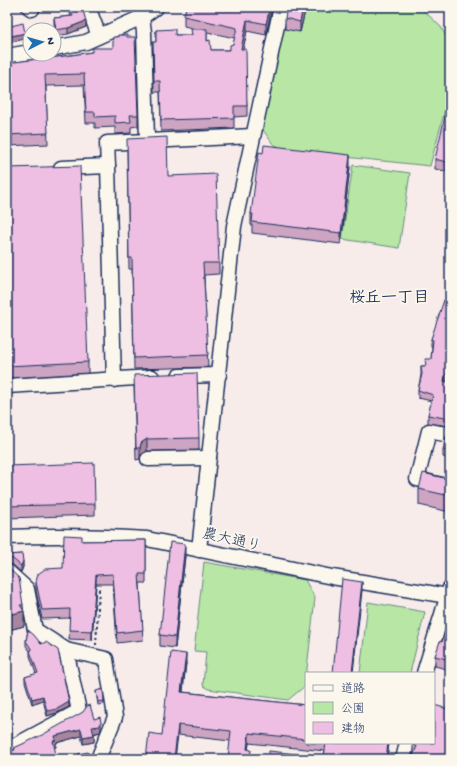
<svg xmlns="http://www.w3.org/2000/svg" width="457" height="766" viewBox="0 0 457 766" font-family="'Gochi Hand','Klee One',sans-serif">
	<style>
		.green { fill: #b7e6a5; stroke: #698a82 }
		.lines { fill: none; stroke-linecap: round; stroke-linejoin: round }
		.minor-casing { stroke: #1b2f5e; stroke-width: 17 }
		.path { stroke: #1b2f5e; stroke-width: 2; stroke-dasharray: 3 3; stroke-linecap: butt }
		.minor { stroke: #fbf7ec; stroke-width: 14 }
		.wall { fill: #cda4c2; stroke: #1b2f5e; fill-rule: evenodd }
		.shaded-wall { fill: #a7869e; stroke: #1b2f5e }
		.building { fill: #eebfe2; stroke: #1b2f5e }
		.labels { text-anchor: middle; stroke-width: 3.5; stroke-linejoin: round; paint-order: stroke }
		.street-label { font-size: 15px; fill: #1b2f5e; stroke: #fbf7ec }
		.neighbourhood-label { font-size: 16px; font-weight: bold; fill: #1b2f5e; stroke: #fbf7ec }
	</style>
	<rect width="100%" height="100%" fill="#f8ecea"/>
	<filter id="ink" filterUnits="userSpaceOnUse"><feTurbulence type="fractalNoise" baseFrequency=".025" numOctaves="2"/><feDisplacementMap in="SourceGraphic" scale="8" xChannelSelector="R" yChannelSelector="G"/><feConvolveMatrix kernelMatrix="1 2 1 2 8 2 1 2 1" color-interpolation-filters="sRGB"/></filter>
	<g filter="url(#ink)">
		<g class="green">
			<polygon points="287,7 420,7 441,27 449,42 450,47 450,91 430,166 288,151 273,144 263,130 263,115"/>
			<polygon points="353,165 410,173 399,248 342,239"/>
			<polygon points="204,562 305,580 315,598 305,686 288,700 208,689 203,685 206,652 194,651"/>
			<polygon points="368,602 425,612 410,673 360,673"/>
		</g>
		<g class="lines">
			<g class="minor-casing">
				<g id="minor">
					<polyline points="29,7 32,9"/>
					<polyline points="88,7 99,36"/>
					<polyline points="142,17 144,32 147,140"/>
					<polyline points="54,48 86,42 142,17 156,7"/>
					<polyline points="7,56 30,52"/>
					<polyline points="108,166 114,380"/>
					<polyline points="61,168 108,166 107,143 253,136"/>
					<polyline points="179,376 219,375"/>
					<polyline points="7,386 152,377"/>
					<polyline points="450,435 429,431 417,479 450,487"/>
					<polyline points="148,459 209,458"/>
					<path d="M7,537C54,535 101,536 147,539L332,577L448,596"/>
					<polyline points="199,550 234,226 281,7"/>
					<polyline points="7,571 27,589 35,630 66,650 106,659 115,717 98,759"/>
					<polyline points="424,673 450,588"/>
					<polyline points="7,749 16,745 79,711 66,650"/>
					<polyline points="403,759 407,743"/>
				</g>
			</g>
			<polyline class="path" points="93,588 99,589 96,645"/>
			<use href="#minor" class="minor"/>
		</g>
		<g class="wall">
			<polygon points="69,7 82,7 86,27 68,34 56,36 54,24 54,18 71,16 69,11"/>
			<path d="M272,7L266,35L247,31L243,49L247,106V116L234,117V128L161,131L160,92H154L153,52L156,42V30L175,35H192L196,29L184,26V16ZM207,32L235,38L233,44L230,50H211L207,41Z"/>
			<polygon points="306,7 300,32 285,29 285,18"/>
			<polygon points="92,52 138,115 138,126 131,127 131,133 115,134 115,127 95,128 95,123 86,123 84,85 46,86 48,144 7,146 7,63 38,60"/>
			<polygon points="450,113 450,172 435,169 435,159"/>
			<polygon points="127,151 168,176 219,263 219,274 204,275 208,367 134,369 132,269 129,269"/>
			<polygon points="263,153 350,167 341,244 252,233 252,225 251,225 251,214"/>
			<polygon points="7,168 88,362 88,373 7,378"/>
			<polygon points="450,292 450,374 449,374 446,382 450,383 450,426 428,423 428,415 432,401 418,398 418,390 421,375 421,366 425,366 431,359 432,347 431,346 431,339"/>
			<polygon points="134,386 199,438 199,450 147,451 141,455 140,459 136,460"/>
			<polygon points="450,436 450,459 443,457 443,450"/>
			<polygon points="7,466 95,504 95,515 7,518"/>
			<polygon points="448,479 450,479 450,512 419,505 419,489"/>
			<polygon points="7,539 9,539 10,550 7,551"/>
			<polygon points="146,540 146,583 140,583 143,640 117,643 113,584 96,584 92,640 69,639 70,618 42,619 36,591 36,582 63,568 82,541"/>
			<polygon points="22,554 23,567 21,572 13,565 7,563 7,555"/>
			<polygon points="185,556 175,648 160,646 160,635"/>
			<polygon points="7,567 23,605 24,626 9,630 7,626"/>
			<polygon points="450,614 450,670 435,666 435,656 442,642"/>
			<polygon points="28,630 69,707 57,713 47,716 43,700 32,704 25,682 25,677 36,674 30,656 30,651 26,646 26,641"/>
			<polygon points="186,663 183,692 306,705 306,743 389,743 387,759 324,757 325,751 249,743 248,749 251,759 230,741 178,735 162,735"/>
			<polygon points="96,691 104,701 104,704 98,705"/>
			<polygon points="448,709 413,755 413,745"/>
			<polygon points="94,719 101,729 100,732 94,734 94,742 83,744 81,736 56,743 56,747 54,747 14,750 14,748"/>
		</g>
		<g class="shaded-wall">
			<polygon points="270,7 272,7 266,35 266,24"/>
			<polygon points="303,7 306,7 300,32 300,22"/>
			<polygon points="247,20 247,31 241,59 241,49"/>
			<polygon points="86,21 86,27 68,34 68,28"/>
			<polygon points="25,33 25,39 7,43 7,37"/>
			<polygon points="350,155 350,167 341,244 341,233"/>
			<polygon points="449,366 449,374 444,389 444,381"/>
			<polygon points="147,439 147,451 141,455 140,459 140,448 141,443"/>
			<polygon points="185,544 185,556 175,648 175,637"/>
			<polygon points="23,561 23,567 21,572 21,566"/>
			<polygon points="96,575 96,584 92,640 92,631"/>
			<polygon points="362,582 362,591 353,673 352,673"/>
			<polygon points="24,611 24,626 9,630 9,615"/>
			<polygon points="186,654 186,663 181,702 181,692"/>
			<rect x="7" y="665" width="1" height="15"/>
			<polygon points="43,696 43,700 32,704 32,699"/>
			<polygon points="69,702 69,707 57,713 47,716 47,711"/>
			<polygon points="101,722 101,729 100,732 92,734 92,727"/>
			<polygon points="178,725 178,735 175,759 174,759"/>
			<polygon points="81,729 81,736 56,743 56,747 53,748 53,741 55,736"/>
			<polygon points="12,732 12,738 7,739 7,733"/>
			<polygon points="249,733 249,743 247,759 247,749"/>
			<polygon points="94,735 94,742 83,744 83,737"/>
			<polygon points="388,743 389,743 387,759 386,759"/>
		</g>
		<g class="building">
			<polygon points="69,7 82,7 86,21 68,28 56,30 54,18 73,16"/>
			<polygon points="186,7 270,7 266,24 247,20 241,49 246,49 247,106 234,106 234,118 161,120 160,81 154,81 153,42 156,42 156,30 175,29 175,35 192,35 191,29 207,29 207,41 210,40 211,50 230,50 230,45 233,44 237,28 184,16"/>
			<polygon points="287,7 303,7 300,22 285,18"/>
			<polygon points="23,23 25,33 7,37 7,27"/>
			<polygon points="118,35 127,35 127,37 135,37 138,115 130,115 131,122 115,123 115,116 95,117 95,112 86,112 84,74 45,75 48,133 7,135 7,63 38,59 37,60 92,52 92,48 113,48 113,37 118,37"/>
			<polygon points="446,112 450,113 450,163 435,159"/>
			<polygon points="167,137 168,176 216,174 219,263 203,263 208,355 134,358 132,258 129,258 127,139"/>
			<polygon points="264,145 350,155 341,233 252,222 253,214 251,214 259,152 263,153"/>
			<polygon points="80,166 88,362 7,366 7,168"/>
			<polygon points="450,292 450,367 449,366 444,381 450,383 450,419 428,415 433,395 418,390 422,374 421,366 426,366 425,359 431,359 433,340 431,339 444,300 447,301"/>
			<polygon points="197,373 199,438 147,439 141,443 140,448 136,448 134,375"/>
			<polygon points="446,436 450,436 450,451 443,450"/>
			<polygon points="94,463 95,504 7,506 7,466"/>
			<polygon points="423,473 448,479 450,479 450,496 419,489"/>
			<polygon points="64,535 82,536 82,541 146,540 146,574 139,574 143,630 117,633 113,574 96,575 92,631 69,630 70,609 42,610 36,582 38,574 45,569 63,568"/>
			<polygon points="7,539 9,539 10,544 7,545"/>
			<polygon points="170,542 185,544 175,637 160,635"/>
			<polygon points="22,554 23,561 21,566 13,559 7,557 7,555"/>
			<polygon points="7,567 19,578 23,605 20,605 24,611 9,615 7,611"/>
			<polygon points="342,579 362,582 352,673 333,673"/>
			<polygon points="450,614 450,660 435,656 440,641 442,642"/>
			<polygon points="28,630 34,635 41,644 46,642 58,650 69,702 57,709 47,711 43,696 32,699 25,677 38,673 30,651 32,650 26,641"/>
			<polygon points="171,652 186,654 181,692 306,705 306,739 249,733 247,749 251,750 250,759 228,759 231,731 178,725 174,759 146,759 149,733 162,735"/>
			<polygon points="7,655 8,665 7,665"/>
			<polygon points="103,689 104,701 98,702 96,691"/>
			<polygon points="90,705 94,719 100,717 101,722 100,726 92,727 94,735 83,737 81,729 55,736 56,740 53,741 57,759 7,759 7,751 15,750 14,748 42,735 83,712 87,706"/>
			<polygon points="434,705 448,709 450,708 450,759 412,759 417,746 413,745 413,743 434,743"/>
			<polygon points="7,720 8,720 12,732 7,733"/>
			<polygon points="326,743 388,743 386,759 269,759 269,751 324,757"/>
			<polygon points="88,752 90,759 68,759 78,757 78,754"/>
		</g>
	</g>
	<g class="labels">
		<g class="street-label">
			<text transform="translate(232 539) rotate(13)" y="5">農大通り</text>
		</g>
		<g class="neighbourhood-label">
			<text x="389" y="302">桜丘一丁目</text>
		</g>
	</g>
	<rect width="457" height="766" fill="none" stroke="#fbf7ec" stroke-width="24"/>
	<rect x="12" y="12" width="433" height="742" fill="none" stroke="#1b2f5e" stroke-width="1.5" filter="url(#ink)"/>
	<rect x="305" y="672" width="130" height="72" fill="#fbf7ec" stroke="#a1a7b3"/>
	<rect x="313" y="685" width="20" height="6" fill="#fbf7ec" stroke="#a1a7b3"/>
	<text x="341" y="692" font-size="12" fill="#1b2f5e">道路</text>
	<rect x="313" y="702" width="20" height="12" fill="#b7e6a5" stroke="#a1a7b3"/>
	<text x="341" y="712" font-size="12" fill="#1b2f5e">公園</text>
	<rect x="313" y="722" width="20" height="12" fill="#eebfe2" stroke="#a1a7b3"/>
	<text x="341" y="732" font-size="12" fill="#1b2f5e">建物</text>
	<g transform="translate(42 42) rotate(84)"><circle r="19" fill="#fbf7ec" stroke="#a1a7b3"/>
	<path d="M0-3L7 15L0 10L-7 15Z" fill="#1f6fb2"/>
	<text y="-6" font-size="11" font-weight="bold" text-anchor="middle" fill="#1b2f5e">N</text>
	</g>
</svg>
